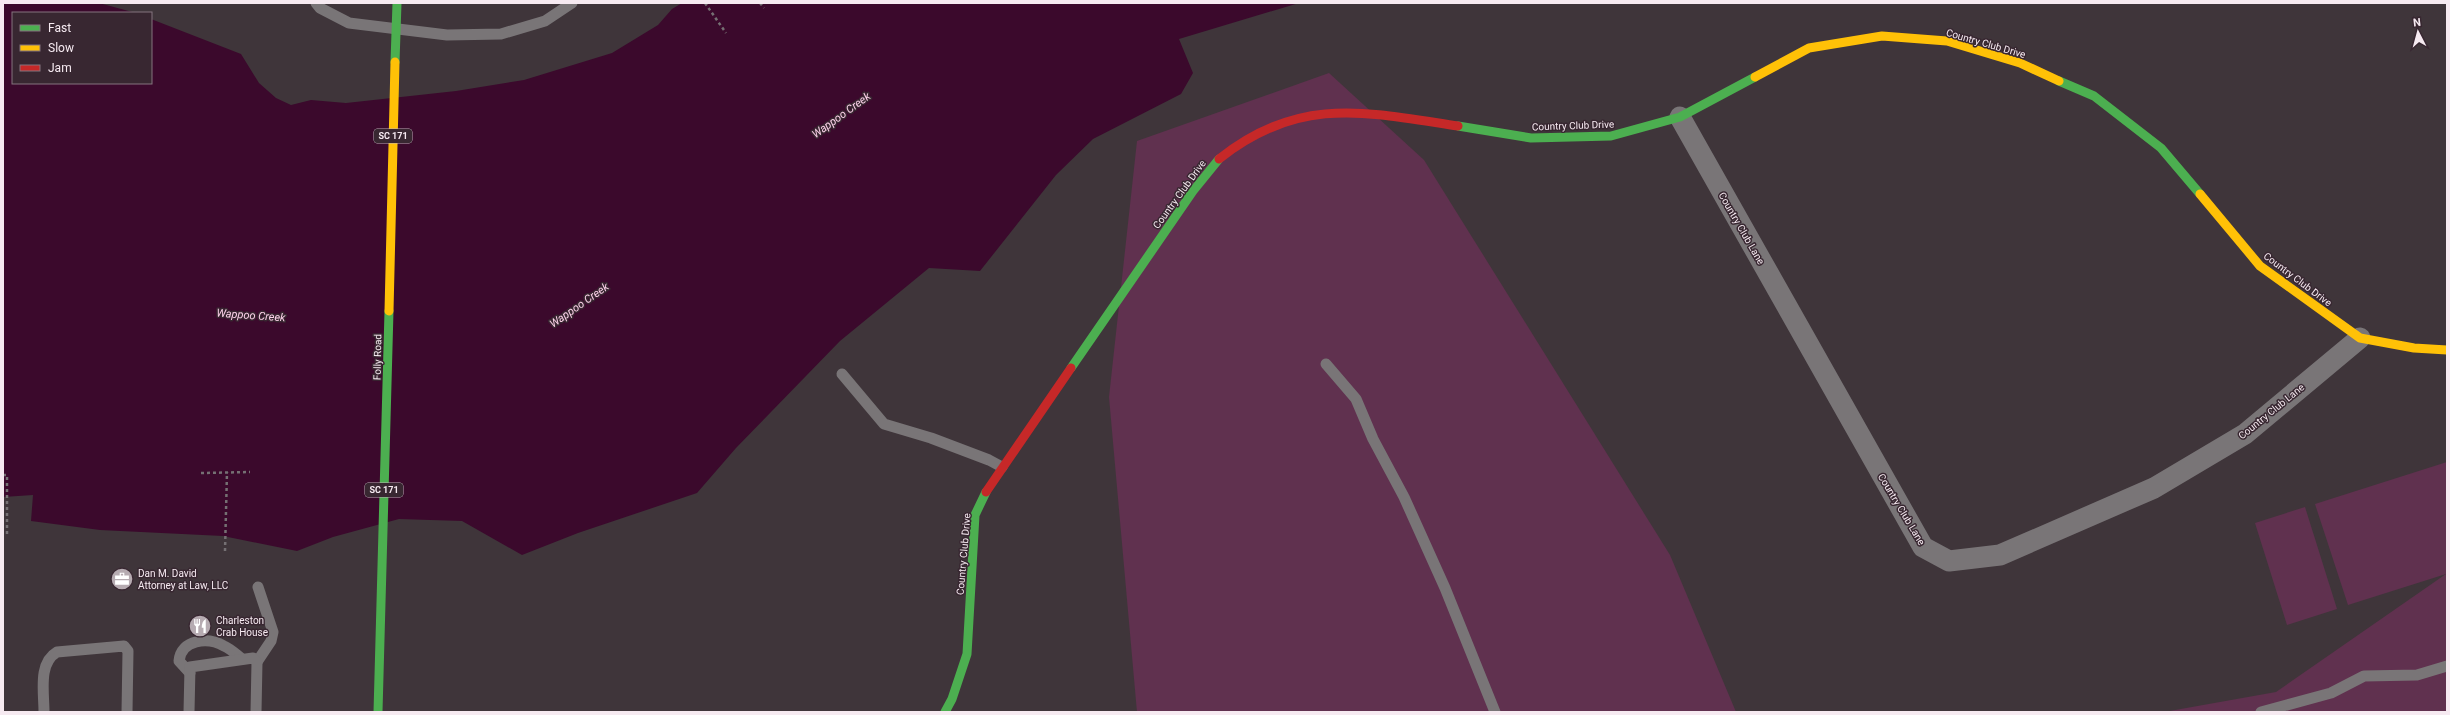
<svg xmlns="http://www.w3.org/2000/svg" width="2450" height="715" viewBox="0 0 2450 715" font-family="Roboto,sans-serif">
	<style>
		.green { fill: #60314f }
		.water { fill: #3b092c }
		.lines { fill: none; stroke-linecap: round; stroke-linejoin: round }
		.path { stroke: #757073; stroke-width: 2.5; stroke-dasharray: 3 3; stroke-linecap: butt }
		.lane { stroke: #797577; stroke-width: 11 }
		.street { stroke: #797577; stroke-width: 21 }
		.fast { stroke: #4caf50; stroke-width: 9 }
		.slow { stroke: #ffc107; stroke-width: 9 }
		.jam { stroke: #c62828; stroke-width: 9 }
		.labels { text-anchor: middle; stroke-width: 3; stroke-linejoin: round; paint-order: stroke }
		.shield { fill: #382731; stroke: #bdb0b7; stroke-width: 1 }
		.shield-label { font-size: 9px; font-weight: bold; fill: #f6eaf1 }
		.street-label { font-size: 10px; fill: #f6eaf1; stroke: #382731 }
		.poi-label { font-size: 10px; fill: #f6eaf1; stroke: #382731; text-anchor: start }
		.water-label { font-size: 11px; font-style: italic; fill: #fdd2ea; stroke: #382731 }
	</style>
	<rect width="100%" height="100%" fill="#3f353a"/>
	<g class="green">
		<polygon points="1329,73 1424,160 1670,555 1736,712 1137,712 1109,397 1137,141"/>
		<polygon points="2447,462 2447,712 2164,712 2276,692 2446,574 2348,605 2315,504"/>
		<polygon points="2305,507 2337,609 2287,625 2255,523"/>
	</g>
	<polygon class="water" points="3,3 99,3 136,13 13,13 13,83 151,83 151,19 241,54 259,83 276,98 291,105 311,100 346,103 456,91 524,80 612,53 658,25 672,9 682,3 1299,3 1179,39 1193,73 1181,94 1093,139 1056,175 980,271 929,268 840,341 736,448 697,493 578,533 522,555 462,521 399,519 333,537 297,551 223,536 100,530 31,521 33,495 3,497"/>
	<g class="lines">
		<g class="path">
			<polyline points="705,3 726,33"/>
			<polyline points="760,3 764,8"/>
			<polyline points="201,473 250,472"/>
			<polyline points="3,475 7,475 7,534"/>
			<polyline points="225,551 227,472"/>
		</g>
		<g class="lane">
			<polyline points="316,3 320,8 349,23 447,35 501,34 545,21 572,3"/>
			<polyline points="1326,364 1356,399 1373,439 1404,497 1445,588 1495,712"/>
			<polyline points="842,374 884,424 931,438 989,460 1002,467"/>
			<polyline points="257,662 271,641 273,632 258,587"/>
			<path d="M190,673L179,661C181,639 208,637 224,646C231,649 237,655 242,659"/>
			<path d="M44,712C44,692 38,663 57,652L124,646L128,651L127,712"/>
			<polyline points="189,712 190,667 253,658 257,662 256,712"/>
			<polyline points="2261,712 2331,693 2364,676 2417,675 2447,666"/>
		</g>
		<polyline class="street" points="1680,117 1923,547 1949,561 2000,555 2154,488 2245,434 2360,338"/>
		<g class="fast">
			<polyline points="395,62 397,3"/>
			<polyline points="2059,81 2094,96 2161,148 2200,194"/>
			<polyline points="1458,126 1531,138 1611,136 1680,117 1755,77"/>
			<polyline points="1071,368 1193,191 1219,159"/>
			<polyline points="378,712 389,311"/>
			<polyline points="945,712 952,699 967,654 975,515 986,492"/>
		</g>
		<g class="slow">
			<polyline points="1755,77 1809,48 1882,36 1947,41 2020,63 2059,81"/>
			<polyline points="2200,194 2260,266 2360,338 2414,348 2447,350"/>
			<polyline points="389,311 395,62"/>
		</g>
		<g class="jam">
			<path d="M1219,159C1299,95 1366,112 1458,126"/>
			<polyline points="986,492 1071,368"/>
		</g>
	</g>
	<defs>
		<g id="office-disc" transform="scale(1.15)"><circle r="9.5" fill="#b6abb1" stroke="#382731"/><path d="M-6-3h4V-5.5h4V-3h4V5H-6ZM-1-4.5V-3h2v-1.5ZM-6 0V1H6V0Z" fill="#fff"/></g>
		<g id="restaurant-disc" transform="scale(1.15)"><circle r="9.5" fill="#b6abb1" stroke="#382731"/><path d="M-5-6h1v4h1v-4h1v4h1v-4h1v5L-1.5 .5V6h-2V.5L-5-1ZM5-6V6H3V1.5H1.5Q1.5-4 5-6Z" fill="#fff"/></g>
	</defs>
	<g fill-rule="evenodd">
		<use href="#office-disc" x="122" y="579"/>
		<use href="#restaurant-disc" x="200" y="626"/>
	</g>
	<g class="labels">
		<g class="shield">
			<rect x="374" y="129" width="38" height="14" rx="3"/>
			<rect x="365" y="483" width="38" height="14" rx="3"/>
		</g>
		<g class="shield-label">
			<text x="393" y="139">SC 171</text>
			<text x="384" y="493">SC 171</text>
		</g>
		<g class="street-label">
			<text transform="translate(1986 43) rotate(16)" y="4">Country Club Drive</text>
			<text transform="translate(1573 125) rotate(-2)" y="4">Country Club Drive</text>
			<text transform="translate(1179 194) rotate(-54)" y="4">Country Club Drive</text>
			<text transform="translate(1742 228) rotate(60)" y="4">Country Club Lane</text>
			<text transform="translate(2298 279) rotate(37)" y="4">Country Club Drive</text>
			<text transform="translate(377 357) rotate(-89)" y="4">Folly Road</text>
			<text transform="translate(2271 411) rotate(-39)" y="4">Country Club Lane</text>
			<text transform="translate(1902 509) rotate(59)" y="4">Country Club Lane</text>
			<text transform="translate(963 554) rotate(-85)" y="4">Country Club Drive</text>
		</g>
		<g class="poi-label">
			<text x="138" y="577">Dan M. David<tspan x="138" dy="12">Attorney at Law, LLC</tspan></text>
			<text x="216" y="624">Charleston<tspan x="216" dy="12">Crab House</tspan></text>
		</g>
		<g class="water-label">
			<text transform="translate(841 115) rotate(-36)" y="4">Wappoo Creek</text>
			<text transform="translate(579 305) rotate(-35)" y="4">Wappoo Creek</text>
			<text transform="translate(251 315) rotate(4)" y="4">Wappoo Creek</text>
		</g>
	</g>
	<rect width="2450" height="715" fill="none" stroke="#f6eaf1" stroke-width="8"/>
	<rect x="12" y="12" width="140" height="72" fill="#382731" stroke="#84757e"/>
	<rect x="20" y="25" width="20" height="6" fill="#4caf50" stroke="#84757e"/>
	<text x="48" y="32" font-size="12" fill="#f6eaf1">Fast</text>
	<rect x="20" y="45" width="20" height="6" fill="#ffc107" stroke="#84757e"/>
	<text x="48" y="52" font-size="12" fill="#f6eaf1">Slow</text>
	<rect x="20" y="65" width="20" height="6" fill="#c62828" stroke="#84757e"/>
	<text x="48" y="72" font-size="12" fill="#f6eaf1">Jam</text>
	<g transform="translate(2418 32) rotate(354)" stroke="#382731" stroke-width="3" paint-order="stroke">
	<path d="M0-3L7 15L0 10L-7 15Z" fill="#f6eaf1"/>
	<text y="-6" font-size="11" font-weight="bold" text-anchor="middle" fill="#f6eaf1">N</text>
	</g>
</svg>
